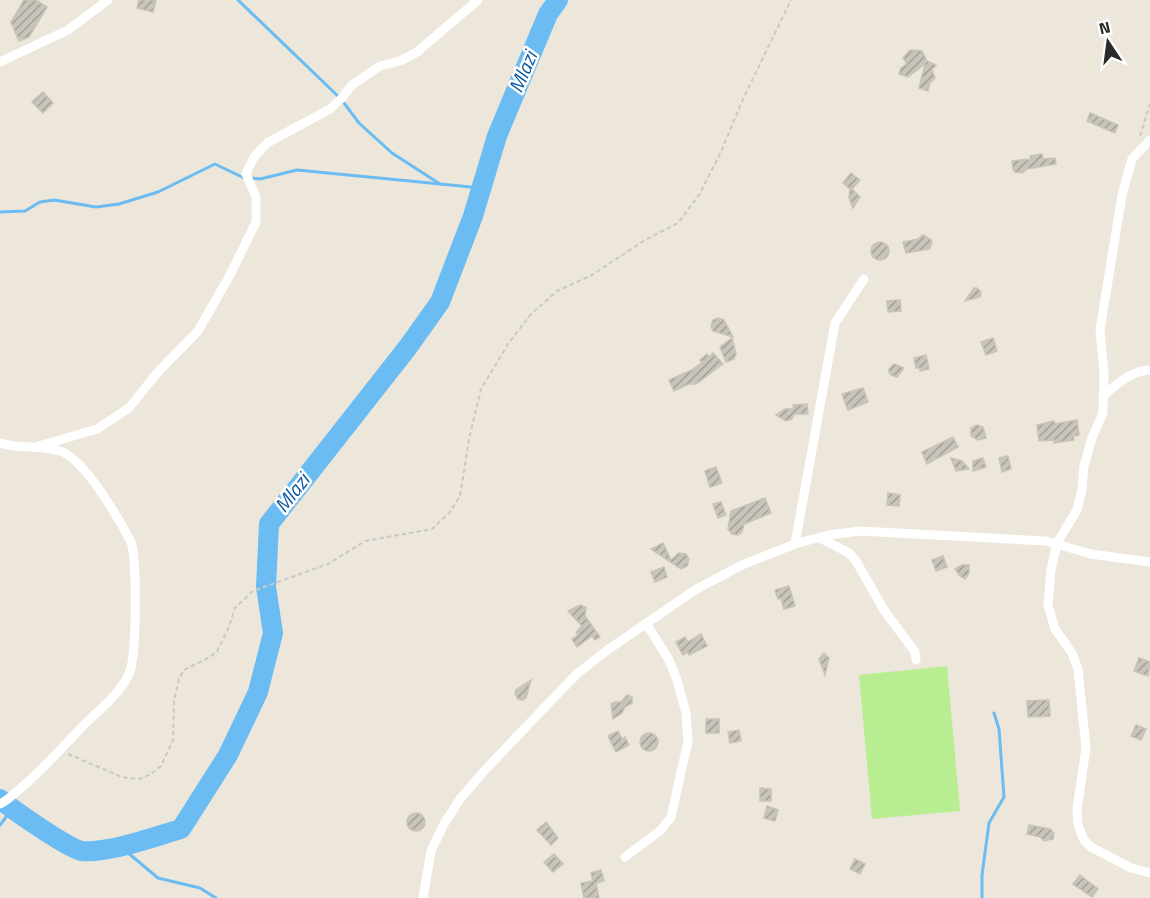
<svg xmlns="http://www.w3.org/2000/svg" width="1150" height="898" viewBox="0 0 1150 898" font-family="'Titillium Web',sans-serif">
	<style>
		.pitch { fill: #b9ed91 }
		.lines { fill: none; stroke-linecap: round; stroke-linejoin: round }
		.stream { stroke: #6abcf2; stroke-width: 3 }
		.river { stroke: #6abcf2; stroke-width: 20 }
		.building { fill: url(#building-hatch); stroke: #c8c4b5; stroke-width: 1.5 }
		.path { stroke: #c8c8c8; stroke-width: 2; stroke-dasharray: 4.5 3; stroke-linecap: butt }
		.street { stroke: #fff; stroke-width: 9 }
		.labels { text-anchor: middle; stroke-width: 5; stroke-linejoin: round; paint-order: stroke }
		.water-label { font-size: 20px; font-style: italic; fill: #09579f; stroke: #fff }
	</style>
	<defs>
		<pattern id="building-hatch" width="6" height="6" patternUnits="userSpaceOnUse" patternTransform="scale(1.5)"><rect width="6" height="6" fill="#c8c4bb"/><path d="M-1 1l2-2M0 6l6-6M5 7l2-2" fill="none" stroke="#a39f98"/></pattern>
	</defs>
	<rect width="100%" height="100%" fill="#ede7db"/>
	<polygon class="pitch" points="947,666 960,811 872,819 859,675"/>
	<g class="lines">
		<g class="stream">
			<polyline points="238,0 341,99 359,123 392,153 440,184"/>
			<polyline points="251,178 260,179 297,170 481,188"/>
			<polyline points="0,212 25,211 40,202 54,200 96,207 119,204 158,192 215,164 244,178"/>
			<polyline points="0,825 12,809"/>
			<polyline points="121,847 158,878 200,888 216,898"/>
			<polyline points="982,898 982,875 989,823 1004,797 999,729 994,713"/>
		</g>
		<path class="river" d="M0,799C10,808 72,851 82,851C110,853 153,837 181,829L228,755L258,692L273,633L266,587L269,524L408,347L440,302L473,216L497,136L548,14L558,0"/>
	</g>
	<g class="building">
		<polygon points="24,0 36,0 47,7 29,37 19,41 11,22"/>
		<polygon points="139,0 156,0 153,12 137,8"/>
		<polygon points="910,50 922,51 927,61 936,65 932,70 935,78 930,83 928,91 919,88 925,64 908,77 899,74 901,68 907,64 903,58"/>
		<polygon points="43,92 53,103 43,113 32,102"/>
		<polygon points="1090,113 1118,125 1115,133 1087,121"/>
		<polygon points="1042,154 1043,159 1055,158 1056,164 1027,169 1022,173 1015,172 1013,169 1012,161 1031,159 1030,156"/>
		<polygon points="851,173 860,180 852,189 860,197 853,208 849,198 850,189 843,183"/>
		<polygon points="923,235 931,240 932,243 929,249 906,253 903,242 918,239"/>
		<circle cx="880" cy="251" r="9"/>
		<polygon points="974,288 977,288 981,292 980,297 965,301"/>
		<polygon points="900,300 901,311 888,312 887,301"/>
		<polygon points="718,318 724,320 733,337 713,331 711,326 713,320"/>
		<polygon points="732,338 736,354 734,359 726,362 720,347"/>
		<polygon points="993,338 997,351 986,355 981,342"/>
		<polygon points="713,353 723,364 696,384 689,384 674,391 669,380 692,370 702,362 700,360 707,354 709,357"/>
		<polygon points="926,355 929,369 920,371 920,368 916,368 914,358"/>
		<polygon points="894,364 904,368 897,377 891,375 889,372 889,369"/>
		<polygon points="863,388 868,402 848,410 842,394"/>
		<polygon points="807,404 808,414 794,414 792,419 786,421 776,415 785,409 794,409 793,405"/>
		<polygon points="1077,420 1079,435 1073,436 1074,440 1054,443 1054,440 1039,441 1037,425 1054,421 1055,424"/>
		<polygon points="977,425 983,427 986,438 978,440 971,436 971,428"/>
		<polygon points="953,437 958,447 927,464 922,452"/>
		<polygon points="1008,456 1011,469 1002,472 999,458"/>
		<polygon points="951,458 962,461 969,469 956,471"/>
		<polygon points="983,458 986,467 973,471 973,461"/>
		<polygon points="716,467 722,483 710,487 705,471"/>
		<polygon points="888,493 900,495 899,506 887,505"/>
		<polygon points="765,498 771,513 744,524 742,532 738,535 732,534 728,529 731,511"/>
		<polygon points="721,502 726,515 718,518 713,504"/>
		<polygon points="663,543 671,560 679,553 686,554 689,559 687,566 681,569 651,549"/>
		<polygon points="943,556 947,567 936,571 932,560"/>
		<polygon points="962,565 969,565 969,573 965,579 959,575 955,569"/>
		<polygon points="664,567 667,577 655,582 651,572"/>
		<polygon points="789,586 795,606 784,609 781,598 778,599 775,590"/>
		<polygon points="580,605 586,607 585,616 600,637 595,640 592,636 577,647 572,639 578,635 576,632 582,626 568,611"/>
		<polygon points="701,634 707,646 689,655 688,652 683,655 676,642 685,637 688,642"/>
		<polygon points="824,653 829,658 825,675 819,659"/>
		<polygon points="1139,658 1150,662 1148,676 1134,671"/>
		<polygon points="531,680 526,698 522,700 518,699 515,694 516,690"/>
		<polygon points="627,695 632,697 632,703 625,707 622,713 613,719 611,704 615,702 621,702"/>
		<polygon points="1049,700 1050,716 1028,717 1027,701"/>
		<rect x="706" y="719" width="13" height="14"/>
		<polygon points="1136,725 1146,729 1141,740 1131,736"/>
		<polygon points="739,730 741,741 730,743 728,732"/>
		<polygon points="618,731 622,739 625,737 629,745 616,752 608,736"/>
		<circle cx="649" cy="742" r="9"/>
		<polygon points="760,788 771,789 771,801 760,801"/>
		<polygon points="767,806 778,810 775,821 764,818"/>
		<circle cx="416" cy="822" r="9"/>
		<polygon points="546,822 558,838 551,845 537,830"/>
		<polygon points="1029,825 1050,829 1054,833 1053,839 1044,841 1040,837 1027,834"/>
		<polygon points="554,854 563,864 553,872 544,862"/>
		<polygon points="855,859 865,864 860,874 850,869"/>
		<polygon points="601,870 604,881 596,883 599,898 584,898 581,883 593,881 591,873"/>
		<polygon points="1080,875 1098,889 1092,897 1073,884"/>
	</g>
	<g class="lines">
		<g class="path">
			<polyline points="1140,136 1150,104"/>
			<polyline points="68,754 122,777 140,779 151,774 161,766 173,740 174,701 179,679 184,670 210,657 217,651 229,627 235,608 253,591 328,564 365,541 432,529 450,512 460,496 469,439 481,389 508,344 531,314 557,291 592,275 645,240 678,223 699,195 720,154 743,99 791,0"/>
		</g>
		<g class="street">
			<polyline points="0,62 68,30 108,0"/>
			<polyline points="1150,140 1132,159 1122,195 1100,330 1104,374 1103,413 1092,438 1084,466 1082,490 1077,510 1057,543 1051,570 1048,605 1055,629 1072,653 1078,669 1086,748 1077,809 1078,825 1084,840 1091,847 1131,868 1150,873"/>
			<path d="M1103,396C1116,385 1132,370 1150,370"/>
			<path d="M0,443C20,449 40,445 60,451C84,458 119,519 131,542C137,558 137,657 129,674C119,696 97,711 80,729C61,749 43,769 22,787C15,793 8,800 0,804"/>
			<polyline points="39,446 97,429 129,408 157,373 198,331 230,275 256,222 256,197 246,174 254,157 267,143 330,109 341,99 352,85 380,66 400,61 417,52 478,0"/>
			<polyline points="820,538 849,553 856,561 884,610 915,652 916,660"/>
			<polyline points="795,544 835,323 864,279"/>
			<polyline points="625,857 661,830 671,817 688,741 686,713 677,680 669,660 646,623"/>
			<polyline points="423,898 431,851 444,824 460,799 486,769 543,709 577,674 606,651 695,590 742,565 795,544 828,535 860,531 1046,541 1091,554 1150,562"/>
		</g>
	</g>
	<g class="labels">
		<g class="water-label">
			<text transform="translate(523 72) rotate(-67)" y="7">Mlazi</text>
			<text transform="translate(292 493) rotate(-52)" y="7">Mlazi</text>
		</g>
	</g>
	<g transform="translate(1108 42) rotate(347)" stroke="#ffffff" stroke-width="4.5" paint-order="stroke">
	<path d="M0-4.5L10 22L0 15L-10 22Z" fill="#2a2a2a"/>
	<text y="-9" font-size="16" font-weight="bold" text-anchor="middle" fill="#2a2a2a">N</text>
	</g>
</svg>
